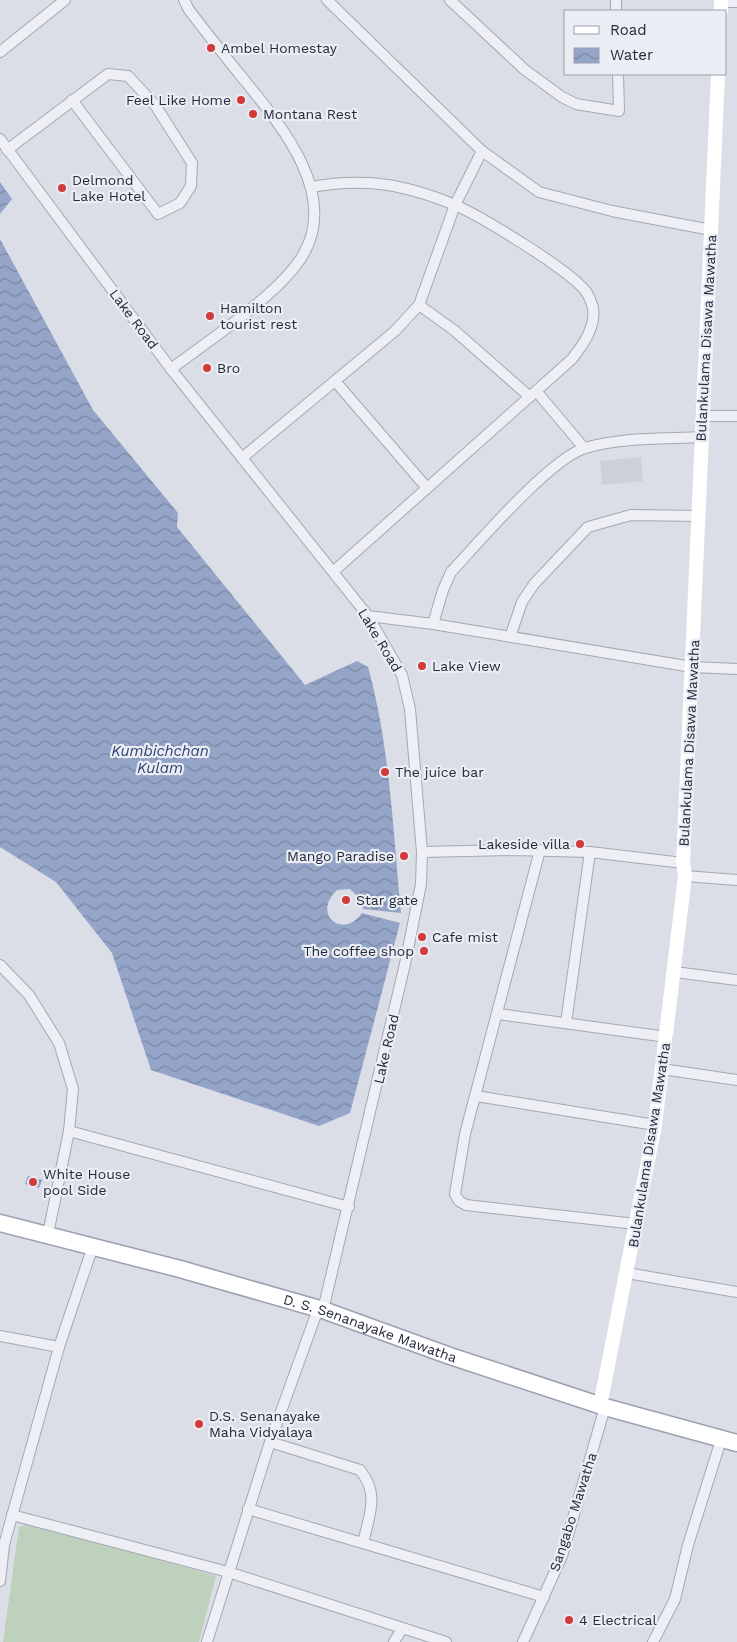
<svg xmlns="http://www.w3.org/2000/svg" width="737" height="1642" viewBox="0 0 737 1642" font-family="'Work Sans',sans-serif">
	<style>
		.built { fill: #cdd0db }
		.garden { fill: #bed1bc }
		.water { fill: url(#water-waves) }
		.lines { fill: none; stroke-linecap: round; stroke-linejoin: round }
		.minor-casing { stroke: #a4a8b3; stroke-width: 12 }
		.primary-casing { stroke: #9aa0b2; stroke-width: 19 }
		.minor { stroke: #eeeff5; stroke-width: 10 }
		.secondary { stroke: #fff; stroke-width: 14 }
		.primary { stroke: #fff; stroke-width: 16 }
		.poi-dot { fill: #d23b39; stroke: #eaedf4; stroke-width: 2 }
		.labels { text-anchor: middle; stroke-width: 4.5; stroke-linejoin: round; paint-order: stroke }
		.poi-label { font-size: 14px; fill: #252a3d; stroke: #eaedf4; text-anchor: start }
		.street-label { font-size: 14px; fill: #252a3d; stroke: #eaedf4 }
		.water-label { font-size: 15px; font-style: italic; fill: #2e4172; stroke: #eaedf4 }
	</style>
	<defs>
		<pattern id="water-waves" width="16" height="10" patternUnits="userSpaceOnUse" patternTransform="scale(1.25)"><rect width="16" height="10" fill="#94a5c8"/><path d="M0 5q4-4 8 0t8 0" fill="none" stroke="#7987a4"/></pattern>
	</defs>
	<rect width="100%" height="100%" fill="#dbdee6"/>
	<polygon class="built" points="641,457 643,481 602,485 600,461"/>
	<polygon class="garden" points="30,1523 216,1576 199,1642 3,1642 19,1527"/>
	<g class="water">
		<polygon points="0,182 12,199 0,214"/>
		<path d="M0,239L93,410L178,513L177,527L305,685L357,661L368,667C390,746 393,831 401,913L363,909L360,899L350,889L337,890C311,915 343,940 362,913L400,923L350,1113L319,1126L151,1070L112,953L56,882L0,847Z"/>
		<polygon points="28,1176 42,1180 39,1188 25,1184"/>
	</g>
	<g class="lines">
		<g class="minor-casing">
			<g id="minor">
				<polyline points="327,0 482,151 539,192 612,211 711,230"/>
				<polyline points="450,0 525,70 562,97 576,104 619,111 618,74"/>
				<polyline points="616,0 616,11"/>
				<polyline points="721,2 737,2"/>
				<polyline points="0,52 65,0"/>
				<polyline points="0,139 171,369 368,616 402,675 410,709 422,852 421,884 405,964 323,1310"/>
				<polyline points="7,150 108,74 128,76 155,105 192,163 191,186 180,203 158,214 72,100"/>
				<path d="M311,187C338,182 367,181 394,186C414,190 436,197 455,205C482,217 572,271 587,293C589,297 592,304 593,308C596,327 583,345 572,359L334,571"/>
				<polyline points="419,305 455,331 530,397"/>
				<path d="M171,369C208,341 280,294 303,255C340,192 278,122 241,76C223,54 206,32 189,10L184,0"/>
				<polyline points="335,381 427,488"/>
				<polyline points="537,392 584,448"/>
				<polyline points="703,416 737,416"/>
				<polyline points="242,458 395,331 419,305 455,205 482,151"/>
				<polyline points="368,616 433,624 692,667 737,669"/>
				<path d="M433,624L443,590L451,572C479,542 550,459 585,448C621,437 664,439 702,437"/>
				<polyline points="510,637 522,602 534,584 588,527 631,515 699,516"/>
				<polyline points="540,850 465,1134 455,1194 459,1201 466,1205 636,1224"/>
				<polyline points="422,852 514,850 590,852 683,863"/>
				<polyline points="685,876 737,880"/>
				<polyline points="0,965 29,995 59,1043 73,1089 69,1131 48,1234"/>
				<polyline points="675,972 737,980"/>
				<polyline points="498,1014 667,1037"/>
				<polyline points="566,1023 590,852"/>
				<polyline points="662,1069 737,1080"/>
				<polyline points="476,1096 655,1125"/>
				<polyline points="69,1131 349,1207"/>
				<polyline points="627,1273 737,1292"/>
				<polyline points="0,1336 59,1347"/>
				<path d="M270,1442L360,1470C380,1494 369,1516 363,1543"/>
				<polyline points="248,1509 544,1597"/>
				<polyline points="12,1515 228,1572 446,1642"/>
				<polyline points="0,1581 4,1545 59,1347 93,1246"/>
				<polyline points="207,1642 270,1442 318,1309"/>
				<polyline points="394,1642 402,1629"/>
				<polyline points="523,1642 562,1556 605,1407"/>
				<polyline points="653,1642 675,1599 688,1545 721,1440"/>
			</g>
		</g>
		<g class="primary-casing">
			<g id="primary">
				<path id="s1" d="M0,1223L180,1269L323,1310L450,1356L605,1407L737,1443"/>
			</g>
		</g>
		<use href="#minor" class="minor"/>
		<g class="secondary">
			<polyline points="721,11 721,0"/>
			<polyline points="600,1406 655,1125 685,876 683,863 718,74"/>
		</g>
		<use href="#primary" class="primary"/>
	</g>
	<g class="poi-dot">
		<circle cx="211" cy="48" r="5"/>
		<circle cx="241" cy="100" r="5"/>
		<circle cx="253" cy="114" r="5"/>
		<circle cx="62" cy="188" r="5"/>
		<circle cx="210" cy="316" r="5"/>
		<circle cx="207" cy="368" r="5"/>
		<circle cx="422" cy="666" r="5"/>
		<circle cx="385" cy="772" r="5"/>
		<circle cx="580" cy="844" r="5"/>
		<circle cx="404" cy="856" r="5"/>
		<circle cx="346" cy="900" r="5"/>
		<circle cx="422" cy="937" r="5"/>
		<circle cx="424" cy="951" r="5"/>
		<circle cx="33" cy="1182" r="5"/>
		<circle cx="199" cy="1424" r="5"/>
		<circle cx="569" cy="1620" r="5"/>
	</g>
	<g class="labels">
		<g class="poi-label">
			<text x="221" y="53">Ambel Homestay</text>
			<text x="231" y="105" text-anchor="end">Feel Like Home</text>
			<text x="263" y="119">Montana Rest</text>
			<text x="72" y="185">Delmond<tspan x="72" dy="16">Lake Hotel</tspan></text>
			<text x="220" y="313">Hamilton<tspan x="220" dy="16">tourist rest</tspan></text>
			<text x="217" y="373">Bro</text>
			<text x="432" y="671">Lake View</text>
			<text x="395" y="777">The juice bar</text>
			<text x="570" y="849" text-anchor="end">Lakeside villa</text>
			<text x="394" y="861" text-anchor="end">Mango Paradise</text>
			<text x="356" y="905">Star gate</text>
			<text x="432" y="942">Cafe mist</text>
			<text x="414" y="956" text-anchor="end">The coffee shop</text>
			<text x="43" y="1179">White House<tspan x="43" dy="16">pool Side</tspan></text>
			<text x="209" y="1421">D.S. Senanayake<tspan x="209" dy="16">Maha Vidyalaya</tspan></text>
			<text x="579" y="1625">4 Electrical</text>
		</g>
		<g class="street-label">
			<text transform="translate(134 319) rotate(53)" y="5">Lake Road</text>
			<text transform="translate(706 338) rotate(-87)" y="5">Bulankulama Disawa Mawatha</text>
			<text transform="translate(380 640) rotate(59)" y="5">Lake Road</text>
			<text transform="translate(689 743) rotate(-87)" y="5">Bulankulama Disawa Mawatha</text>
			<text transform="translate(386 1049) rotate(-77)" y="5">Lake Road</text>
			<text transform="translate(649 1145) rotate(-81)" y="5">Bulankulama Disawa Mawatha</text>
			<text dy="5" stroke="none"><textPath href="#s1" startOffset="385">D. S. Senanayake Mawatha</textPath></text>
			<text transform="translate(573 1512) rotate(-72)" y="5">Sangabo Mawatha</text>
		</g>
		<g class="water-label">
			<text x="160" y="756">Kumbichchan<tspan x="160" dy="17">Kulam</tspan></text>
		</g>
	</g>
	<rect x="564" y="10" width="162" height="65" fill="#eaedf4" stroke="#9b9fab"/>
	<rect x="574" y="26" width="25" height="8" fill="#ffffff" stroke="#9b9fab"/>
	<text x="610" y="35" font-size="15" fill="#252a3d">Road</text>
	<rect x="574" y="48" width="25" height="15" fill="url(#water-waves)" stroke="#9b9fab"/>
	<text x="610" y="60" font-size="15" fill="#252a3d">Water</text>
</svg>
